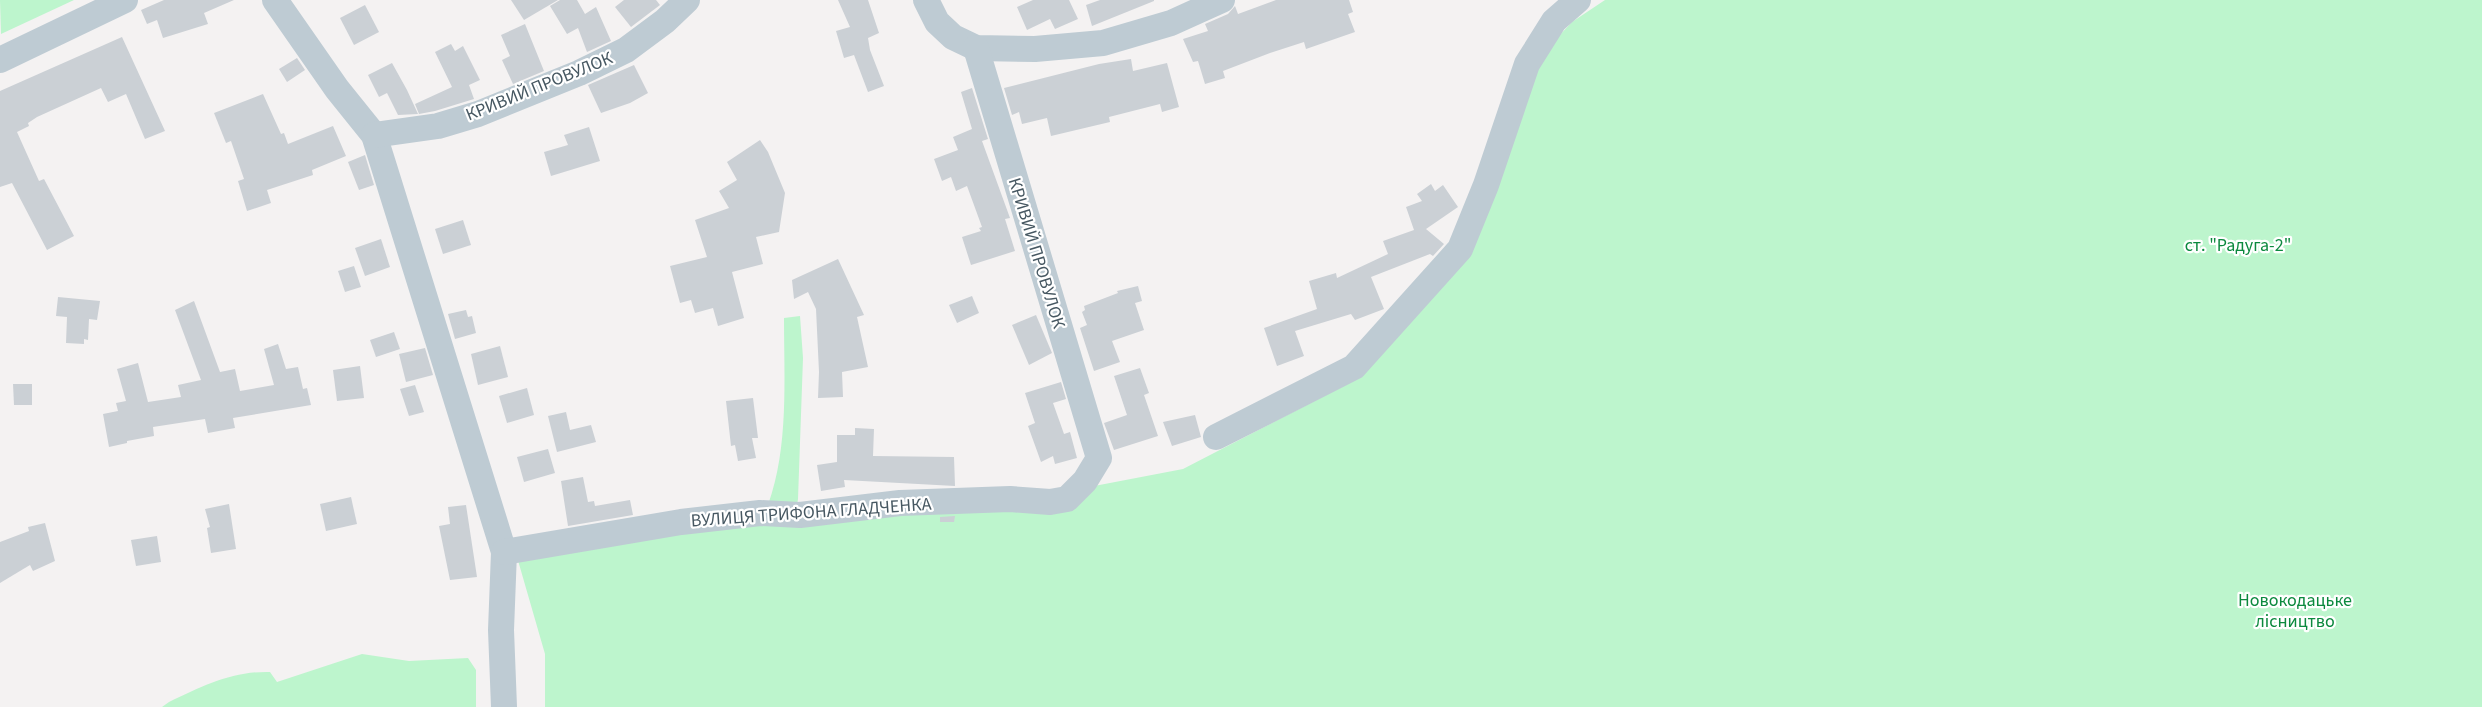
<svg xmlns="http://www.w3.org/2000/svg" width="2482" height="707" viewBox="0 0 2482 707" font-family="'Source Sans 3',sans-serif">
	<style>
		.green { fill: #bdf5cd }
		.building { fill: #cbd0d5 }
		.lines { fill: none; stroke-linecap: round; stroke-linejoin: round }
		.minor { stroke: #becbd3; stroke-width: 26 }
		.labels { text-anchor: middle; stroke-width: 4.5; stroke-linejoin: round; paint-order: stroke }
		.street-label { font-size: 18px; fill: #475862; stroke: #fff }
		.park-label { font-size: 18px; fill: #0c893e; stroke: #fff }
	</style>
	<rect width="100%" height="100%" fill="#f4f2f2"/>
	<g class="green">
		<polygon points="0,0 74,0 1,34"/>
		<polygon points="1605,0 2482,0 2482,707 545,707 545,654 517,557 683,528 1089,487 1183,469 1361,377 1467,254 1539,57 1572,22"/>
		<path d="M800,316L803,358L798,499L797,505H768C789,447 784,379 784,318Z"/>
		<path d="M362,654L409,661L468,658L476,670V707H162L169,702C203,686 232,671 270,672L277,682Z"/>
	</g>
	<g class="building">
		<polygon points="164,0 234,0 204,13 208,24 163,38 157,20 147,24 141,10"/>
		<polygon points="511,0 558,0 524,20"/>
		<polygon points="560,0 577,0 585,14 596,7 611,41 587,52 578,28 567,34 550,6"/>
		<polygon points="624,0 656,0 660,5 631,27 615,7"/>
		<polygon points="838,0 868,0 879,33 868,38 870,50 884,86 868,92 854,55 844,58 836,31 850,27"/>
		<polygon points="1033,0 1069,0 1078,19 1055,29 1050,19 1027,30 1017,7"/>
		<polygon points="1100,0 1154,0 1154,1 1092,26 1086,5"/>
		<polygon points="1276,0 1349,0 1353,12 1348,14 1355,32 1306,49 1304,42 1270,53 1223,71 1225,78 1205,84 1198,61 1193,62 1183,39 1208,31 1205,24 1228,14 1235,6 1238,14"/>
		<polygon points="365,5 379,32 354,45 340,18"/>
		<polygon points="525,24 544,71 513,84 502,60 510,56 501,35"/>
		<polygon points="122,37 165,131 145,139 126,94 108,102 101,88 37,117 28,123 29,126 17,132 39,181 44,179 74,236 47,250 12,183 0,187 0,91"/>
		<polygon points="451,44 455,51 463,46 480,80 469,85 474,99 435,111 419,114 415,104 452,87 435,52"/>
		<polygon points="297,58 305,70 287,82 279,69"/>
		<polygon points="1131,59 1133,71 1167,63 1179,107 1162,112 1160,104 1109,117 1110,122 1051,136 1047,118 1022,124 1019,112 1012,115 1004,88 1099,64"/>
		<polygon points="392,63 407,90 418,114 398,115 387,93 379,97 368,75"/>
		<polygon points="634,65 648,93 630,103 601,113 588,85"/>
		<polygon points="972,88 988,139 982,141 1010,218 1005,219 1015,251 971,265 962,237 981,231 979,228 982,227 967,186 956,191 951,177 942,181 934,159 958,150 953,137 972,129 961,92"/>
		<polygon points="263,94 281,134 284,133 288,144 333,126 346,156 312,170 313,175 267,190 271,203 247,211 238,181 244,179 231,141 226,143 214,113"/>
		<polygon points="589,127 600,161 551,176 544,152 568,145 564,135"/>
		<polygon points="760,140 768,152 785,193 779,232 756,237 763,264 732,272 744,318 718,326 713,308 695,313 691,300 680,303 670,266 707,257 695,220 729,208 719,191 737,180 727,162"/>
		<polygon points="365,155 374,185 359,190 348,162"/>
		<polygon points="1431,184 1435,191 1443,185 1458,207 1426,229 1444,244 1433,256 1430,254 1371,277 1384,309 1355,320 1351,314 1295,331 1304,356 1277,366 1264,328 1317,309 1309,281 1336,273 1337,278 1388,254 1383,241 1414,230 1406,207 1422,201 1417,194"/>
		<polygon points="463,220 471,245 443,254 435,229"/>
		<polygon points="381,239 390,267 365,276 355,248"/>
		<polygon points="838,259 864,315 857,317 868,367 842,372 843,397 818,398 819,372 816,309 808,292 794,299 792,280"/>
		<polygon points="354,266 361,287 345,292 338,271"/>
		<polygon points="1138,286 1142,301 1135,303 1144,330 1112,341 1120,362 1094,371 1080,328 1087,325 1082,312 1085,310 1084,306 1118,293 1117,291"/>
		<polygon points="972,296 979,313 957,323 949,305"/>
		<polygon points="58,297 100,301 97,320 89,319 88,340 84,339 84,344 66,343 67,317 56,316"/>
		<polygon points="194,301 220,372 235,369 240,391 274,385 264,349 278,344 286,369 298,367 303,389 307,388 311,405 233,418 235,428 208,433 205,419 153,427 154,436 127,441 127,443 109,447 103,414 118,411 116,403 126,401 117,369 138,363 148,402 181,397 178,385 201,380 175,310"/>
		<polygon points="466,310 468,317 472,316 476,333 455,339 448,314"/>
		<polygon points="1036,315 1052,353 1029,365 1012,325"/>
		<polygon points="394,332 400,349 376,357 370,340"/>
		<polygon points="500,346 508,377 478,385 471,354"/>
		<polygon points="425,348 433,375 406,382 399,354"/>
		<polygon points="360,366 364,398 337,401 333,370"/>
		<polygon points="1140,368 1149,393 1144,395 1158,436 1114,450 1104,423 1127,415 1114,376"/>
		<polygon points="1061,382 1066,399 1053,403 1064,434 1070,432 1077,458 1055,464 1053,456 1041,462 1028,426 1035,423 1025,393"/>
		<polygon points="13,384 32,384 32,405 14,405"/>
		<polygon points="415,385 424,412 409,416 400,389"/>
		<polygon points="527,388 534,415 507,423 499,396"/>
		<polygon points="753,398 758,438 752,438 756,458 738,461 735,445 731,446 726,401"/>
		<polygon points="566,412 570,430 591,425 596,442 557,452 548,416"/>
		<polygon points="1195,415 1201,437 1172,446 1163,422"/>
		<polygon points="855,428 874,429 873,456 954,457 955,486 844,480 845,487 821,491 817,465 837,462 837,435 855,435"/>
		<polygon points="548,449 555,473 524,482 517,457"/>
		<polygon points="583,477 588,502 594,501 595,506 630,500 633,515 568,526 561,481"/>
		<polygon points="351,497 357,524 326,531 320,504"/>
		<polygon points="229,504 236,549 211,553 207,528 210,527 205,509"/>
		<polygon points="466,505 477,577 450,580 439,526 450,524 448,507"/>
		<polygon points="955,516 954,522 940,522 940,517"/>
		<polygon points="45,523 55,561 33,571 30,565 0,583 0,542 29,531 28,527"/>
		<polygon points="157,536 161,562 136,566 131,540"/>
	</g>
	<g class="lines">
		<g class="minor">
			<polyline points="275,0 337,89 374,135 385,170 504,552 501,630 504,707"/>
			<polyline points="926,0 937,22 953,37 976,48 1035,49 1103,43 1171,23 1222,0"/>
			<polyline points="0,60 125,0"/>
			<polyline points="374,135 438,126 478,114 579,73 626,50 665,21 687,0"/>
			<polyline points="1216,437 1354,367 1460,249 1486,185 1527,64 1554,21 1578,0"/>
			<polyline points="504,552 681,522 760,513 800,515 900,503 1010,499 1050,502 1067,499 1085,481 1099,458 976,48"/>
		</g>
	</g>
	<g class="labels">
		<g class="street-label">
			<text transform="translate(539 86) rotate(-22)" y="6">КРИВИЙ ПРОВУЛОК</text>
			<text transform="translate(1037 253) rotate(73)" y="6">КРИВИЙ ПРОВУЛОК</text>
			<text transform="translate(811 512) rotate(-4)" y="6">ВУЛИЦЯ ТРИФОНА ГЛАДЧЕНКА</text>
		</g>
		<g class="park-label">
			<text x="2238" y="251">ст. "Радуга-2"</text>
			<text x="2295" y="606">Новокодацьке<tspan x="2295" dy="21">лісництво</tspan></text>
		</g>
	</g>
</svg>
